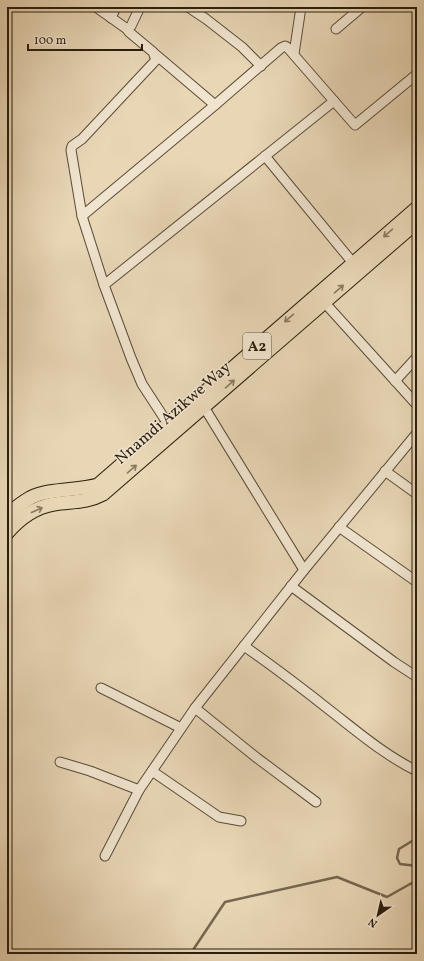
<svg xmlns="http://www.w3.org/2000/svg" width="424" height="961" viewBox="0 0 424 961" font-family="Vollkorn,serif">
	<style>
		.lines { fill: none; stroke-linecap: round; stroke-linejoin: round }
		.stream { stroke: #766750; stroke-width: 2.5 }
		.minor-casing { stroke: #5a4c38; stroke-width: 11 }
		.highway-casing { stroke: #2b1e0e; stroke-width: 15 }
		.minor { stroke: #f0e4cf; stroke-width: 9 }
		.highway { stroke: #e8d6b5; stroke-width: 13 }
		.oneway { stroke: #8a7a62 }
		.labels { text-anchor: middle; stroke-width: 3; stroke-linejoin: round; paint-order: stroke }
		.shield { fill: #f0e4cf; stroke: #665948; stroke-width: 1 }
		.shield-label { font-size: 15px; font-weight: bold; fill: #2b1e0e }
		.street-label { font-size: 16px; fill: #2b1e0e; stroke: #f0e4cf }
	</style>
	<rect width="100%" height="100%" fill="#e8d6b5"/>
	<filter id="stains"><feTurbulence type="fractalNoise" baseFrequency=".005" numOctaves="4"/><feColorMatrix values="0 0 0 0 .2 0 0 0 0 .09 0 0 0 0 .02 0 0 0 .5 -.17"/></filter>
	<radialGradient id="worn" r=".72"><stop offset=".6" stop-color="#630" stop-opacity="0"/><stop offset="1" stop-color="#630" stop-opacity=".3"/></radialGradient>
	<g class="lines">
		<g class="stream">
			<polyline points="417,838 399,849 397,858 400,864 417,866"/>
			<polyline points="194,954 193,950 225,902 337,877 387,897 410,884 417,881"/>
		</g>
		<g class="minor-casing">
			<g id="minor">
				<polyline points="96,7 127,29"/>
				<polyline points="140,7 131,26 127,29 129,32 153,52 156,60 82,139 72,146 71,150 82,216 104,285 131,358 142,384 168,424"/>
				<polyline points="188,7 206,19 242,47 261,66"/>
				<polyline points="111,18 116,7"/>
				<polyline points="336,29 362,7"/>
				<polyline points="155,54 215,105"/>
				<polyline points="294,54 301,7"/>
				<polyline points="334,101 355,125 417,74"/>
				<polyline points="265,156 353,263"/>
				<polyline points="82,216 215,105 281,48 285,46 287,47 334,101 104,285"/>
				<polyline points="324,302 417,405"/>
				<polyline points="395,381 417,357"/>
				<polyline points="204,407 304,570"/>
				<polyline points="385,471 417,494"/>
				<polyline points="339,527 417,582"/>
				<polyline points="291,586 394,662 417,677"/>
				<path d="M244,646C274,667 303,689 332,712C359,733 386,756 417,771"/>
				<polyline points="101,688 181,728"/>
				<polyline points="195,708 257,758 316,802"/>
				<polyline points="60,762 90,771 139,790"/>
				<polyline points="152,771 219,817 241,821"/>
				<polyline points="105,856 139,790 195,708 304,570 417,433"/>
			</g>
		</g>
		<g class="highway-casing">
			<g id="highway">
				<path d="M7,515C14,509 21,503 30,498C50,488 76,491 98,485L417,208"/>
				<path d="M7,533C19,519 35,507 54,504C72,501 86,503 103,494L417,222"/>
			</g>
		</g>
		<use href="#minor" class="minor"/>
		<use href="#highway" class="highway"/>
	</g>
	<defs><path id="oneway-shaft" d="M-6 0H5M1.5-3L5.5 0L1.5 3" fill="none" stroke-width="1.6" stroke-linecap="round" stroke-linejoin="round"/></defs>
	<g class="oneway">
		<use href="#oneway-shaft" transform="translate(388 233) rotate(139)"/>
		<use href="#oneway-shaft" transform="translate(339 289) rotate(-41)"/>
		<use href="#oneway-shaft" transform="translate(289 318) rotate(139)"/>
		<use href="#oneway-shaft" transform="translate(230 384) rotate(-41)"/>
		<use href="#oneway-shaft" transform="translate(132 469) rotate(-41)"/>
		<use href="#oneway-shaft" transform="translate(37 510) rotate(-24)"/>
	</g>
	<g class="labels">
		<rect class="shield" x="243" y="333" width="28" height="26" rx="3"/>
		<g class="shield-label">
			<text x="257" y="351">A2</text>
		</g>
		<g class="street-label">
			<text transform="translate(172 412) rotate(-41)" y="6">Nnamdi Azikwe Way</text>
		</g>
	</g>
	<rect width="424" height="961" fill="none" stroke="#e8d6b5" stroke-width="24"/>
	<rect x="8" y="8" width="408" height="945" fill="none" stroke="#2b1e0e" stroke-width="2"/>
	<rect x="12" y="12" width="400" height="937" fill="none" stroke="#2b1e0e"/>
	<g transform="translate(378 915) rotate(214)" stroke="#f0e4cf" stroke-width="3" paint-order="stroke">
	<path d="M0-3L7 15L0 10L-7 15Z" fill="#2b1e0e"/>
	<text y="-6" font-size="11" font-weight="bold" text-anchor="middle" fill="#2b1e0e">N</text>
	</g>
	<path d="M28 44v6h114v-6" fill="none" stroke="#2b1e0e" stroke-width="2"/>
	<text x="34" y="44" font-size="12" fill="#2b1e0e" stroke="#f0e4cf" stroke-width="3" paint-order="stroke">100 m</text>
	<rect width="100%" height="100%" filter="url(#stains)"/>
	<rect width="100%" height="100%" fill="url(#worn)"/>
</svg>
